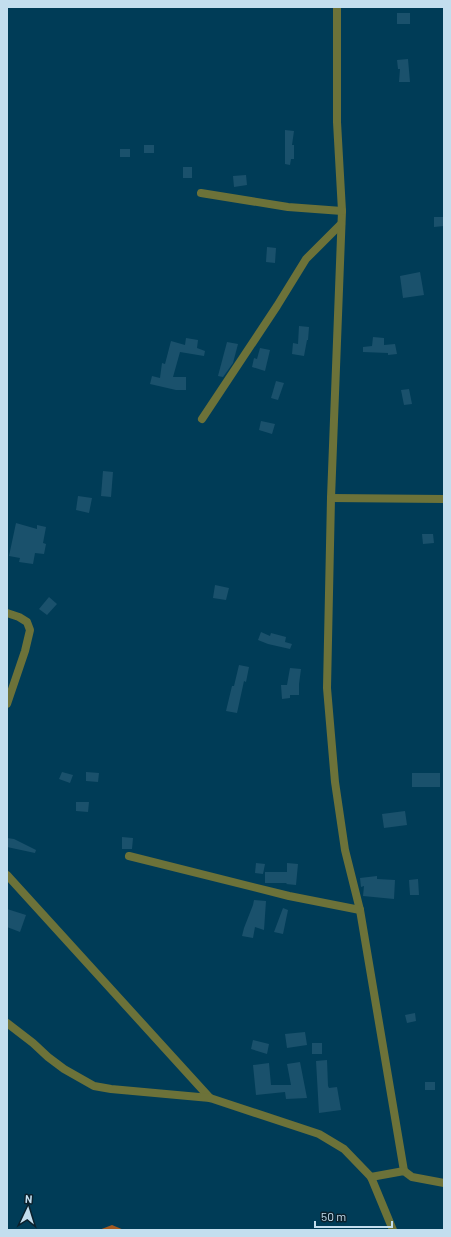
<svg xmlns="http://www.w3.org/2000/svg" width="451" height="1237" viewBox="0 0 451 1237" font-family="Barlow,sans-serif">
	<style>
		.forest { fill: #a35a21 }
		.building { fill: #1a516c }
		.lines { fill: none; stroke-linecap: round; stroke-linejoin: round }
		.minor { stroke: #6c7239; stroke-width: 8 }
	</style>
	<rect width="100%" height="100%" fill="#003c57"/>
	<polygon class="forest" points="112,1225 124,1230 99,1230"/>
	<g class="building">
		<rect x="397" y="13" width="13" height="11"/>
		<polygon points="408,59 410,82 399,82 400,69 398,69 397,60"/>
		<polygon points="285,130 294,131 292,145 294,145 294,159 291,159 290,165 285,164"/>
		<rect x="144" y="145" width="10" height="8"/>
		<rect x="120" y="149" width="10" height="8"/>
		<rect x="183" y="167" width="9" height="11"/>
		<polygon points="246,175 247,185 234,187 233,176"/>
		<polygon points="434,217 444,217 444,226 434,227"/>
		<polygon points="267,247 276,248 275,263 266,262"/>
		<polygon points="420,272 424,295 403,298 400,276"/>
		<polygon points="299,326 309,327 308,340 307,340 304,356 292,354 293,343 298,344"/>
		<polygon points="373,337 384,338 384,345 395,344 397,354 388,355 388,353 363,352 363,347 372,346"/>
		<polygon points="186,338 198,340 197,348 205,351 204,356 180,352 173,377 186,377 186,390 176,390 150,384 152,376 160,378 162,363 165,364 171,341 185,345"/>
		<polygon points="227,342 238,344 233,363 223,377 218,376"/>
		<polygon points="260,348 270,350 265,371 252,367 254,358 257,359"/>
		<polygon points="276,381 284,383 278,400 271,398"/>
		<polygon points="409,389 412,404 404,405 401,390"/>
		<polygon points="261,421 275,424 272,434 259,430"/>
		<polygon points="103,471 113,472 111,497 101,496"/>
		<polygon points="78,496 92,498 89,513 76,510"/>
		<polygon points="16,523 37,529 37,525 46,527 43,543 46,544 44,554 35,553 33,564 19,562 20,558 9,556"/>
		<polygon points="422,534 433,534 434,543 423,544"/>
		<polygon points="215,585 229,588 226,600 213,598"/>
		<polygon points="49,597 57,604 47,615 39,609"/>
		<polygon points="261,632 270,636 271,633 286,637 285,642 292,644 290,649 268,644 258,640"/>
		<polygon points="239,665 249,667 246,682 244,681 237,713 226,711 232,686 234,686"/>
		<polygon points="290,668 301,669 299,684 299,695 290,695 290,698 282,699 281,685 287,685"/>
		<polygon points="62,772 73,775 70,783 59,779"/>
		<polygon points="86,772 99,773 98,782 86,781"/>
		<rect x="412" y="773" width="28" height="14"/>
		<polygon points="76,802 89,802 88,812 76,811"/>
		<polygon points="405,811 407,825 384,828 382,814"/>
		<polygon points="122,837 133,838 132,849 122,849"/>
		<polygon points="7,838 14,839 36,850 35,853 7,847"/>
		<polygon points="256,863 265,864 263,874 255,873"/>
		<polygon points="287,863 298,864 296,885 286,884 287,883 265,883 265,872 287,872"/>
		<polygon points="377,876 377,879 395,880 394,899 363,896 364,886 361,887 360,878"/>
		<polygon points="418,879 419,895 410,895 409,880"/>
		<polygon points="254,900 266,901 264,930 255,927 253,938 242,936 244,928 253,905"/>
		<polygon points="283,908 288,910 283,934 274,932"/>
		<polygon points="7,909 26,915 20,932 7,927"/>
		<polygon points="415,1013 416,1021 407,1023 405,1015"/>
		<polygon points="305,1032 307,1045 287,1048 285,1034"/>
		<polygon points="253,1040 269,1044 267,1054 251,1049"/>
		<rect x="312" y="1043" width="10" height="11"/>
		<polygon points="327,1060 328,1086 329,1088 337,1087 341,1110 319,1113 316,1061"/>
		<polygon points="300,1062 307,1098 286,1099 285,1092 256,1095 253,1065 269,1063 271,1085 291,1085 287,1064"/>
		<rect x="425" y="1082" width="10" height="8"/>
	</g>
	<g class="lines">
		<g class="minor">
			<polyline points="337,7 337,122 342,211 331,498 327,688 335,782 345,850 360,910 404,1171"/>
			<polyline points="201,193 288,207 342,211"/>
			<polyline points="202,419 277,306 306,259 341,224"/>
			<polyline points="331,498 444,499"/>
			<polyline points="7,613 19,617 27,622 30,630 25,651 7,704"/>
			<polyline points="129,856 289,896 360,910"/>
			<polyline points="7,875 210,1098"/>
			<polyline points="7,1023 33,1043 48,1057 64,1069 94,1086 111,1089 210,1098 319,1134 344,1149 371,1177 393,1230"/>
			<polyline points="371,1177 404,1171 412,1177 444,1183"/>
		</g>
	</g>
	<rect width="451" height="1237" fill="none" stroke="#c3deee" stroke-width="16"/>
	<g transform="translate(28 1209) rotate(4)" stroke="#0b212d" stroke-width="3" paint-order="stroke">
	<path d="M0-3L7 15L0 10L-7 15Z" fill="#c3deee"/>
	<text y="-6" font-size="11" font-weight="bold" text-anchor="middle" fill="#c3deee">N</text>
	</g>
	<path d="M315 1221v6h77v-6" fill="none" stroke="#c3deee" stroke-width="2"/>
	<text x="321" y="1221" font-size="12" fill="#c3deee" stroke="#0b212d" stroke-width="3" paint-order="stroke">50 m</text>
</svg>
